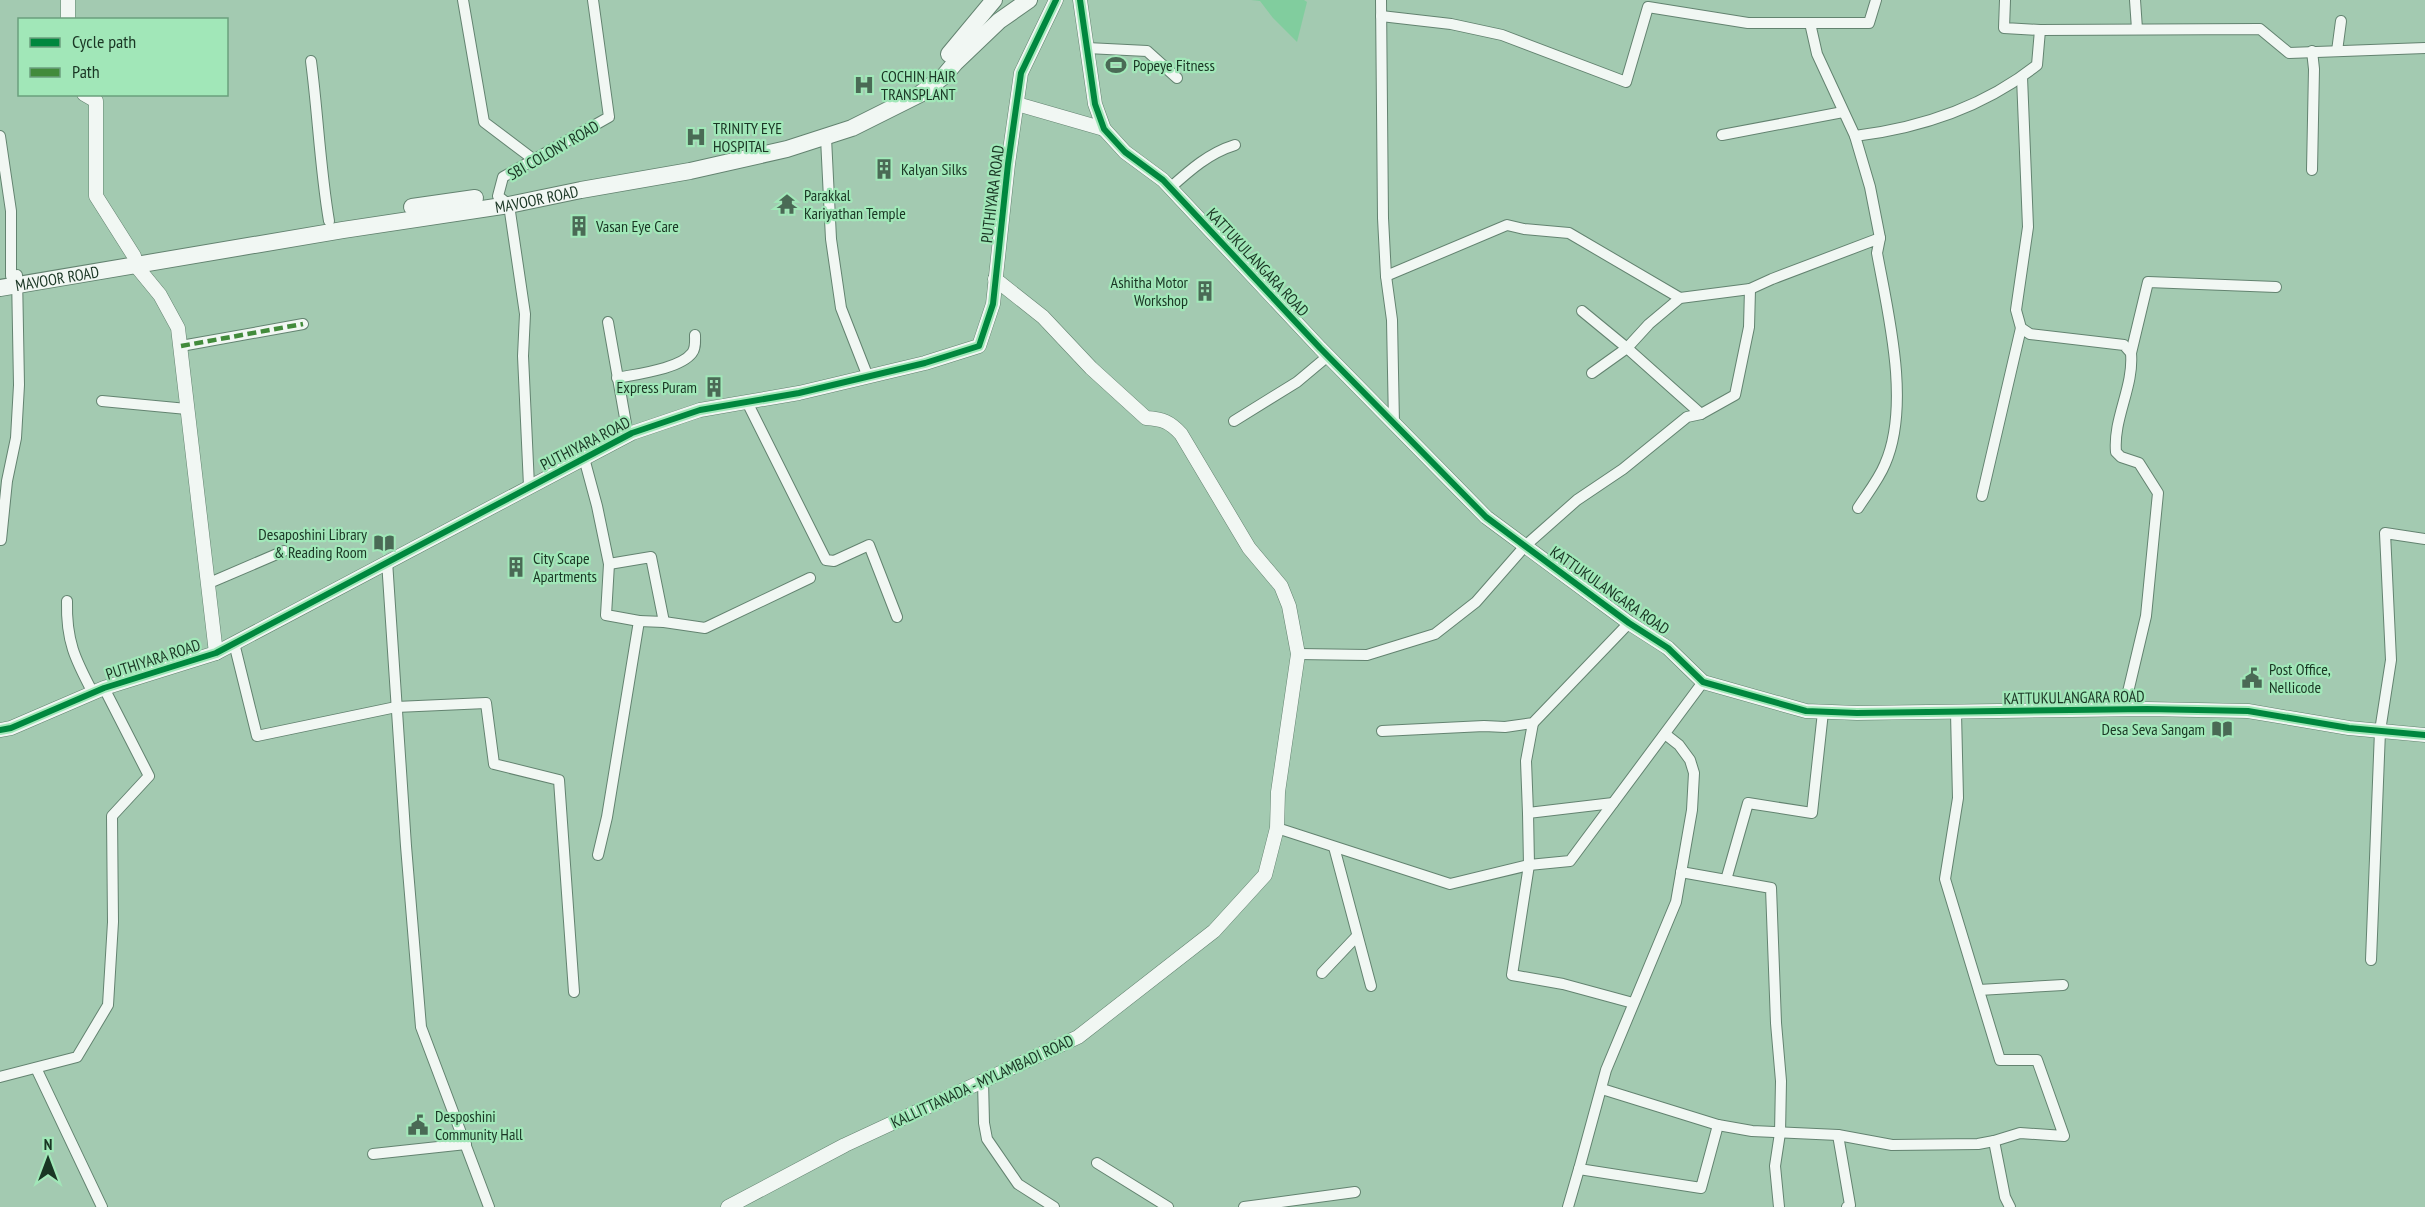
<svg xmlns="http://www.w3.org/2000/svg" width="2425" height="1207" viewBox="0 0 2425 1207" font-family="'PT Sans Narrow',sans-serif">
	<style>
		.green { fill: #81cd9e }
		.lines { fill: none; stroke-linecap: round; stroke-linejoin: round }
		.minor-casing { stroke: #638370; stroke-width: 12 }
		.tertiary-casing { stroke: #638370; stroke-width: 15 }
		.primary-casing { stroke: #638370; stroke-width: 18 }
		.minor { stroke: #f1f7f3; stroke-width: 10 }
		.tertiary { stroke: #f1f7f3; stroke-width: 14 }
		.primary { stroke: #f1f7f3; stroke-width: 16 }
		.quiet { stroke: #428b3b; stroke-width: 4.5; stroke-dasharray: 9 4.5; stroke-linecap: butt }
		.cycleway-casing { stroke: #a1e7b8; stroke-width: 10 }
		.cycleway { stroke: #00873e; stroke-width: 6 }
		.labels { text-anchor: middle; stroke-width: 4.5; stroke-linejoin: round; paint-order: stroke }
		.poi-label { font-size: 16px; fill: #1a3624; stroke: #a1e7b8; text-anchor: start }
		.street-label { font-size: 16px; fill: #1a3624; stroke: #a1e7b8 }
	</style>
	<rect width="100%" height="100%" fill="#a3cab1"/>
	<polygon class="green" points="1251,0 1304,0 1307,2 1297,42 1273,18 1260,1"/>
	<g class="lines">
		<g class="minor-casing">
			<g id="minor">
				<polyline points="463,0 484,122 533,159"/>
				<polyline points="1381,0 1383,218 1386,276 1392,320 1394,424"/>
				<polyline points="2135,0 2137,29"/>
				<polyline points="1381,16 1451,24 1502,35 1626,82 1648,7 1748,23 1869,23 1876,0"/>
				<polyline points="1810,23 1817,54 1855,136"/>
				<polyline points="2040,30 2260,29 2289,53 2425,48"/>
				<polyline points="1087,48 1147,51 1177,78"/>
				<polyline points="2337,51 2341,21"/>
				<path d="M311,61C318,114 320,168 329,221"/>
				<path d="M2022,77L2028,227L2016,310L2021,328L2030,334L2124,345L2131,353C2134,387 2113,418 2116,452L2121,457L2139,463L2158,493L2146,616L2124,709"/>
				<polyline points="1722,135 1843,112"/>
				<polyline points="0,136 11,211 11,276"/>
				<polyline points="826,138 831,239 841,308 868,377"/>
				<polyline points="2312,170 2314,69 2312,51"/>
				<path d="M1170,188C1190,170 1209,153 1235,145"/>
				<path d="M1880,238L1870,187L1855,136C1920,128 1984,107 2037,65L2040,30L2004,28L2005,0"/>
				<polyline points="1386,276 1507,225 1524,229 1569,233 1680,298"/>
				<polyline points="1582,311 1627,348 1701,414"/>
				<polyline points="608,322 628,435"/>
				<polyline points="181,346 303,324"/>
				<polyline points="2131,353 2148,282 2276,287"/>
				<path d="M1592,373L1627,348L1649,324L1680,298L1750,289L1772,279L1880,238L1877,253C1888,313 1911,405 1885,464C1879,479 1867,494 1858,508"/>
				<path d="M617,378C636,374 680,369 692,353C696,348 695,341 695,335"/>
				<polyline points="102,401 187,409"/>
				<polyline points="747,402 826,560 834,561 869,545 897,617"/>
				<polyline points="1234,421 1297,382 1328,356"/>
				<polyline points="584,458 597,506 609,564 606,615 639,621 607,817 598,855"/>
				<polyline points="529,486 523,356 525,314 509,205 498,196 503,177 609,117 593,0"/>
				<polyline points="1982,496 2021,328"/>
				<polyline points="1,540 7,481 16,438 19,385 17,275"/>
				<polyline points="387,561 406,846 421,1027 489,1207"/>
				<polyline points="609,564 651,557 664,622 639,621"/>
				<polyline points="207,584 284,551"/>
				<path d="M67,601C66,641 75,659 93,693"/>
				<polyline points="664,622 705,628 810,578"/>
				<polyline points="234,643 257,736 396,707 486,703 494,764 559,780 574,992"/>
				<polyline points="1298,654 1367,655 1435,634 1476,602 1525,546 1577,500 1623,469 1687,417 1701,414 1735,395 1749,327 1750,289"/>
				<polyline points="1956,713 1958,798 1945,879 2000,1060 2037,1060 2064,1136 2020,1133 1994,1141 2005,1197 2010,1207"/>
				<polyline points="1382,731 1484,726 1505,727 1533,723 1629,623"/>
				<polyline points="1665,734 1679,745 1690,760 1694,773 1692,810 1676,902 1606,1070 1579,1169 1701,1188 1718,1125"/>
				<polyline points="1613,803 1528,813 1529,865 1512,975 1563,984 1633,1003"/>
				<polyline points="1528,813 1526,761 1533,723"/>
				<polyline points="1277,828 1450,884 1529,865 1570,861 1703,682"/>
				<polyline points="1334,847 1371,986"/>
				<polyline points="1681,872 1771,888 1776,1023 1781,1081 1780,1133 1775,1166 1779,1207"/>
				<polyline points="1726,880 1748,803 1812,813 1823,712"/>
				<polyline points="2371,960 2380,731 2391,660 2385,533 2425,539"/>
				<polyline points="1322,973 1357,936"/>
				<polyline points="1979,990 2063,985"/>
				<polyline points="36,1068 102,1207"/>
				<polyline points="0,1077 77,1057 108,1005 113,922 112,816 149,776 104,688"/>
				<polyline points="983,1081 984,1123 987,1139 1018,1184 1054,1207"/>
				<polyline points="1602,1089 1718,1125 1752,1131 1838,1135 1892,1145 1978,1144 1994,1141"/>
				<polyline points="1838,1135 1850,1205 1847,1207"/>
				<polyline points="373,1154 466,1144"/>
				<polyline points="1097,1163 1168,1207"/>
				<polyline points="1244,1207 1355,1192"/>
				<polyline points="1568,1207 1579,1169"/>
			</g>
		</g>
		<g class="tertiary-casing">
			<g id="tertiary">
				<polyline points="1080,0 1095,104 1104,129 1125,152 1163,180 1320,348 1486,517 1629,623 1668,648 1703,682 1806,711 1857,713 2147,709 2248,711 2349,728 2425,735"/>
				<polyline points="68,20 68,0"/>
				<polyline points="84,94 96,101 96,196 134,256 137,267 160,295 178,328 216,653"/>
				<polyline points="1017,104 1104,129"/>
				<polyline points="0,730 11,728 104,688 216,653 632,433 700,410 799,393 925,363 979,346 993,304 1008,164 1021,73 1056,0"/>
				<path d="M728,1207L845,1145L1078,1037L1214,931L1265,875L1277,828L1278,792L1298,654L1289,606L1281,586L1249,548L1181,434C1170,422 1163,419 1146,418L1091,368L1043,317L995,279"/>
			</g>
		</g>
		<g class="primary-casing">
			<g id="primary">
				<polyline points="949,54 994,0"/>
				<polyline points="412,207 475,198"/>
				<path id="s1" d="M0,288L343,230L509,205L581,190L690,171L787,149L852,128L920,94L944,76L955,63L999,21L1029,0"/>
			</g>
		</g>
		<use href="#minor" class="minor"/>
		<use href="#tertiary" class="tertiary"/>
		<use href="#primary" class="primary"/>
		<polyline class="quiet" points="181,346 303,324"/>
		<g class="cycleway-casing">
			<g id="cycleway">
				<polyline points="1080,0 1095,104 1104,129 1125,152 1163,180 1320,348 1486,517 1629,623 1668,648 1703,682 1806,711 1857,713 2147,709 2248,711 2349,728 2425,735"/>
				<polyline points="0,730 11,728 104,688 216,653 632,433 700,410 799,393 925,363 979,346 993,304 1008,164 1021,73 1056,0"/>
			</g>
		</g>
		<use href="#cycleway" class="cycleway"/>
	</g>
	<defs>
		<g id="stadium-bare" transform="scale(1.62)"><path d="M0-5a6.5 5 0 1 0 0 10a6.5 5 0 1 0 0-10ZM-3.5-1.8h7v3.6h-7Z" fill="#4a6a55" stroke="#a1e7b8" stroke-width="2.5" paint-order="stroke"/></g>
		<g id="hospital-bare" transform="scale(1.62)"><path d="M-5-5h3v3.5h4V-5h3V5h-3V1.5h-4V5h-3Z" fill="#4a6a55" stroke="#a1e7b8" stroke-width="2.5" paint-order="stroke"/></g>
		<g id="building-bare" transform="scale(1.62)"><path d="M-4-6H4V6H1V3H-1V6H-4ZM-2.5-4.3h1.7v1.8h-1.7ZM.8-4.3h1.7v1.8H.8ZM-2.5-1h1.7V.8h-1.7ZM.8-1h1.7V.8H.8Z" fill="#4a6a55" stroke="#a1e7b8" stroke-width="2.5" paint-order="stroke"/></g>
		<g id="temple-bare" transform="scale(1.62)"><path d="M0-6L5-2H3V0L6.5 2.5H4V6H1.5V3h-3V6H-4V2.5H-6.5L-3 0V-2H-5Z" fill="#4a6a55" stroke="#a1e7b8" stroke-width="2.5" paint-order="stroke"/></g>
		<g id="library-bare" transform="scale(1.62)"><path d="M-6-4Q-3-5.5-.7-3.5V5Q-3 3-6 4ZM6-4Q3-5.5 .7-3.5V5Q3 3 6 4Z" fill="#4a6a55" stroke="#a1e7b8" stroke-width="2.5" paint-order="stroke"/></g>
		<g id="civic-bare" transform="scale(1.62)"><path d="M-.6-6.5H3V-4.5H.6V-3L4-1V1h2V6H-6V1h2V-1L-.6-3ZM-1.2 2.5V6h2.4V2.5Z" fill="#4a6a55" stroke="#a1e7b8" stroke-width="2.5" paint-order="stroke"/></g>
	</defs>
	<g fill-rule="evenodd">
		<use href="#stadium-bare" x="1116" y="65"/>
		<use href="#hospital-bare" x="864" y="85"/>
		<use href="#hospital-bare" x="696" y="137"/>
		<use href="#building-bare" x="884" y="169"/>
		<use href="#temple-bare" x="787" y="204"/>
		<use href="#building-bare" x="579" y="226"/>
		<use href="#building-bare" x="1205" y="291"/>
		<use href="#building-bare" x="714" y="387"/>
		<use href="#library-bare" x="384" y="543"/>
		<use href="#building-bare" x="516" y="567"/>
		<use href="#civic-bare" x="2252" y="678"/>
		<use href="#library-bare" x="2222" y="729"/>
		<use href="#civic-bare" x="418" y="1125"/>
	</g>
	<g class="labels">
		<g class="poi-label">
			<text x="1133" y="71">Popeye Fitness</text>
			<text x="881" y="82">COCHIN HAIR<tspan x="881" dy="18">TRANSPLANT</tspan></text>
			<text x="713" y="134">TRINITY EYE<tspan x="713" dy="18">HOSPITAL</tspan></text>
			<text x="901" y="175">Kalyan Silks</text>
			<text x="804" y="201">Parakkal<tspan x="804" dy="18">Kariyathan Temple</tspan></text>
			<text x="596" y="232">Vasan Eye Care</text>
			<text x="1188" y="288" text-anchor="end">Ashitha Motor<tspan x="1188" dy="18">Workshop</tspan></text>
			<text x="697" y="393" text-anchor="end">Express Puram</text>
			<text x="367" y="540" text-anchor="end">Desaposhini Library<tspan x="367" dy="18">&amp; Reading Room</tspan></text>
			<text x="533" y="564">City Scape<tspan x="533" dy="18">Apartments</tspan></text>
			<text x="2269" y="675">Post Office,<tspan x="2269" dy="18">Nellicode</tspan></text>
			<text x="2205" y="735" text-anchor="end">Desa Seva Sangam</text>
			<text x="435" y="1122">Desposhini<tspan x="435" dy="18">Community Hall</tspan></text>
		</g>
		<g class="street-label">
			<text transform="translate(553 150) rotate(-30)" y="6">SBI COLONY ROAD</text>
			<text transform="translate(992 194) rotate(-83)" y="6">PUTHIYARA ROAD</text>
			<text dy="6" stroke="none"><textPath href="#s1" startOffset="544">MAVOOR ROAD</textPath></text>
			<text transform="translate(1258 262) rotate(47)" y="6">KATTUKULANGARA ROAD</text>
			<text dy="6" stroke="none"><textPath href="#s1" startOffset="58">MAVOOR ROAD</textPath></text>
			<text transform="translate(585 443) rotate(-27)" y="6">PUTHIYARA ROAD</text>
			<text transform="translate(1610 590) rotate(35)" y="6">KATTUKULANGARA ROAD</text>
			<text transform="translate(153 659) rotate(-18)" y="6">PUTHIYARA ROAD</text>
			<text transform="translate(2074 697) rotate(-1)" y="6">KATTUKULANGARA ROAD</text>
			<text transform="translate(982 1081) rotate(-25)" y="6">KALLITTANADA - MYLAMBADI ROAD</text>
		</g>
	</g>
	<rect x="18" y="18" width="210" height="78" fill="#a1e7b8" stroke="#6ba07d" stroke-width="1.5"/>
	<rect x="30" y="38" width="30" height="9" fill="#00873e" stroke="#6ba07d" stroke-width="1.5"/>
	<text x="72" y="48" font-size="18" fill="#1a3624">Cycle path</text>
	<rect x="30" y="68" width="30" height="9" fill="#428b3b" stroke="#6ba07d" stroke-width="1.5"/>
	<text x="72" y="78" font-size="18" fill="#1a3624">Path</text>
	<g transform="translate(48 1159)" stroke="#a1e7b8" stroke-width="4.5" paint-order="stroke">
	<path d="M0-4.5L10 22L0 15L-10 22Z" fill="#1a3624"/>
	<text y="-9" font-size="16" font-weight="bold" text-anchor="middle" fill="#1a3624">N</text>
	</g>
</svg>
